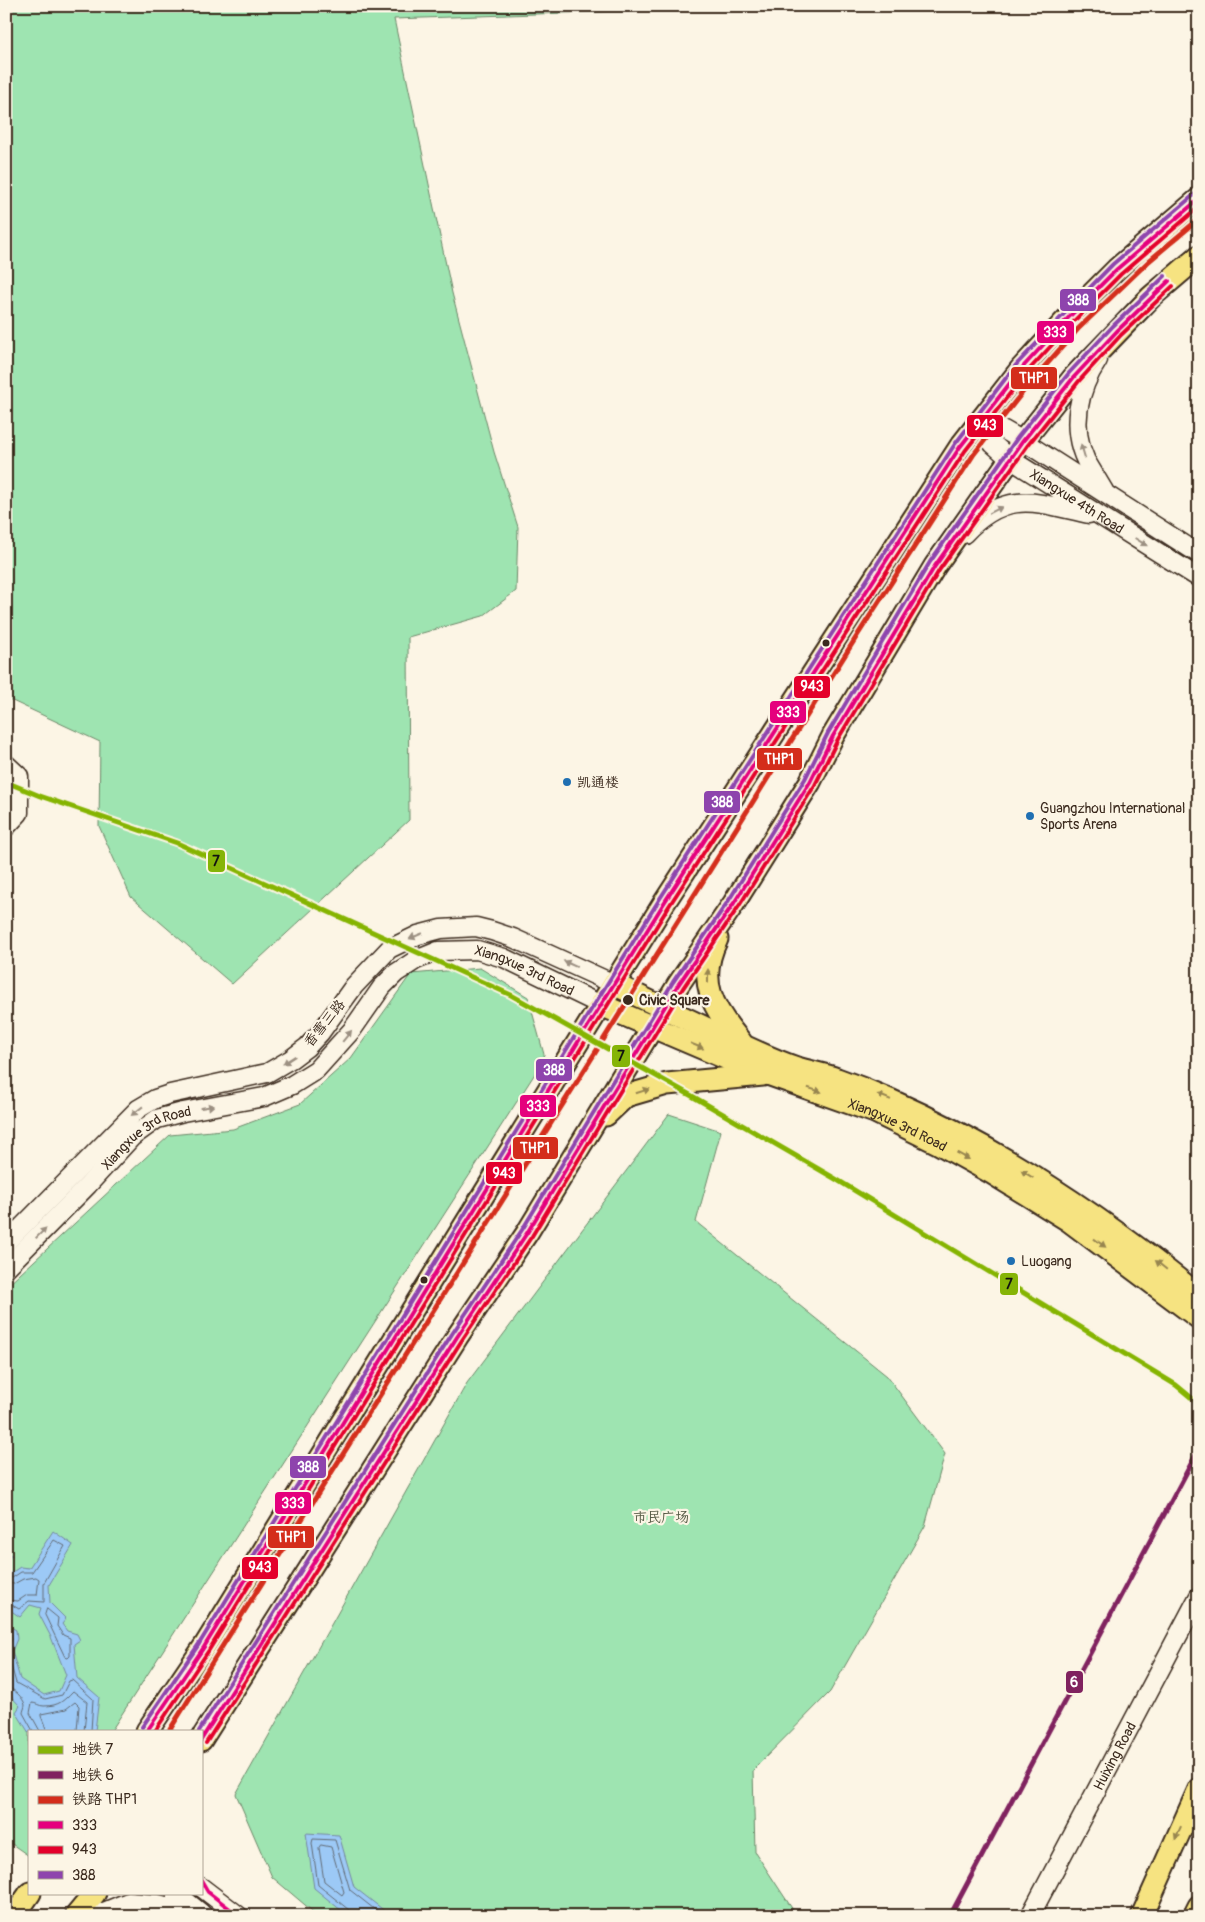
<svg xmlns="http://www.w3.org/2000/svg" width="1205" height="1922" viewBox="0 0 1205 1922" font-family="Pangolin,'LXGW WenKai TC',sans-serif">
	<style>
		.green { fill: #9ee4b1; stroke: #6c8768 }
		.water { fill: #9cc9f6; stroke: #7589a0 }
		.lines { fill: none; stroke-linecap: round; stroke-linejoin: round }
		.shore { stroke: #626a74; stroke-width: 1 }
		.minor-casing { stroke: #3b2a1e; stroke-width: 21 }
		.major-casing { stroke: #3b2a1e; stroke-width: 25 }
		.minor { stroke: #fcf5e5; stroke-width: 18 }
		.major { stroke: #f6e381; stroke-width: 21 }
		.bus-1-casing { stroke: #fcf5e5; stroke-width: 8 }
		.bus-2-casing { stroke: #fcf5e5; stroke-width: 8 }
		.bus-3-casing { stroke: #fcf5e5; stroke-width: 8 }
		.bus-1 { stroke: #e5007d; stroke-width: 4 }
		.bus-2 { stroke: #e4002b; stroke-width: 4 }
		.bus-3 { stroke: #8e44ad; stroke-width: 4 }
		.rail-1-casing { stroke: #fcf5e5; stroke-width: 9 }
		.rail-1 { stroke: #d42d1b; stroke-width: 5 }
		.metro-1-casing { stroke: #fcf5e5; stroke-width: 9 }
		.metro-2-casing { stroke: #fcf5e5; stroke-width: 9 }
		.metro-1 { stroke: #85b406; stroke-width: 5 }
		.metro-2 { stroke: #80225f; stroke-width: 5 }
		.oneway { fill: #9c9082 }
		.oneway2 { fill: #988650 }
		.bus-dot { fill: #3b2a1e; stroke: #fcf5e5; stroke-width: 2 }
		.poi-dot { fill: #1f6fb2; stroke: #fcf5e5; stroke-width: 2 }
		.labels { text-anchor: middle; stroke-width: 4.5; stroke-linejoin: round; paint-order: stroke }
		.street-label { font-size: 14px; fill: #3b2a1e; stroke: #fcf5e5 }
		.poi-label { font-size: 14px; fill: #3b2a1e; stroke: #fcf5e5; text-anchor: start }
		.stop-label { font-size: 14px; font-weight: bold; fill: #3b2a1e; stroke: #fcf5e5; text-anchor: start }
		.park-label { font-size: 14px; fill: #545843; stroke: #fcf5e5 }
		.line-badge { stroke: #fcf5e5; stroke-width: 2 }
		.badge-label { font-size: 14px; text-anchor: middle; font-weight: bold; fill: #fff }
		.pale-badge-label { font-size: 14px; text-anchor: middle; font-weight: bold; fill: #111 }
	</style>
	<rect width="100%" height="100%" fill="#fcf5e5"/>
	<filter id="ink" filterUnits="userSpaceOnUse"><feTurbulence type="fractalNoise" baseFrequency=".02" numOctaves="2"/><feDisplacementMap in="SourceGraphic" scale="10" xChannelSelector="R" yChannelSelector="G"/><feConvolveMatrix kernelMatrix="1 2 1 2 8 2 1 2 1" color-interpolation-filters="sRGB"/></filter>
	<g filter="url(#ink)">
		<g class="green">
			<polygon points="6,6 763,6 394,19 452,293 494,452 518,527 516,591 483,616 408,637 409,820 232,984 131,897 99,826 100,742 6,698"/>
			<polygon points="480,968 528,997 545,1058 111,1731 29,1731 29,1856 6,1840 6,1287 170,1135 233,1129 300,1104 351,1058 411,974"/>
			<polygon points="669,1114 721,1131 696,1222 887,1376 945,1454 925,1526 830,1692 753,1770 755,1852 797,1916 318,1916 272,1877 236,1794 467,1383"/>
		</g>
		<g class="water">
			<polygon points="53,1531 73,1545 49,1585 50,1603 66,1619 62,1624 67,1631 77,1634 80,1640 74,1644 77,1678 99,1697 95,1731 29,1731 29,1733 16,1712 20,1706 6,1691 6,1624 16,1630 17,1639 12,1651 20,1679 44,1695 59,1691 66,1675 51,1637 39,1614 41,1608 30,1605 20,1617 10,1610 6,1614 6,1553 12,1555 7,1561 7,1570 11,1573 20,1567 29,1568"/>
			<polygon points="306,1833 339,1835 354,1887 391,1916 348,1916 314,1888"/>
		</g>
		<g class="lines">
			<g class="shore">
				<polyline points="6,1576 12,1578 21,1572 32,1572 54,1540 65,1546 44,1583 44,1602 29,1601 19,1609 12,1605 6,1606"/>
				<polyline points="6,1583 14,1584 23,1579 36,1577 39,1579 37,1595 27,1595 18,1601 6,1600"/>
				<polygon points="47,1609 58,1618 57,1626 63,1635 70,1638 70,1656 68,1658 65,1657 45,1615"/>
				<polyline points="6,1630 11,1634 12,1639 7,1651 16,1683 45,1699 62,1695 69,1681 72,1680 93,1699 91,1731"/>
				<path d="M6,1687C12,1687 24,1698 25,1705C25,1707 23,1711 23,1713L33,1731"/>
				<path d="M40,1731L30,1713L32,1703C36,1703 39,1706 44,1706C60,1706 64,1700 73,1691L87,1702L84,1731"/>
				<polyline points="47,1731 41,1716 41,1714 66,1709 75,1702 79,1706 77,1731"/>
				<polygon points="321,1845 331,1847 344,1892 342,1895 324,1881 319,1848"/>
				<polyline points="351,1916 349,1910 318,1885 312,1843 313,1839 335,1840 350,1890 383,1916"/>
			</g>
			<g class="minor-casing">
				<g id="minor">
					<path d="M1098,360C1078,390 1070,427 1086,461C1092,471 1098,481 1104,491"/>
					<path id="s1" d="M979,422L993,444L1010,459L1199,578"/>
					<polyline points="979,422 1004,430 1023,441 1199,554"/>
					<path d="M964,534C1007,488 1037,503 1089,514"/>
					<polyline points="6,764 19,776 19,813 6,827"/>
					<polyline points="6,1243 138,1109 155,1099 170,1094 267,1073 291,1059 307,1047 320,1033 354,986 389,949 418,935 441,929 476,927 492,931 513,938 614,984"/>
					<path id="s2" d="M6,1268L88,1185L132,1137L157,1119L183,1112L264,1097L292,1085L316,1070L352,1030L382,987L396,973L416,960L438,951L477,950L504,958L601,1005"/>
					<polyline points="201,1887 239,1916"/>
					<polyline points="176,1893 201,1913"/>
					<polyline points="94,1916 128,1902 158,1904 204,1916"/>
					<path id="s3" d="M1030,1916L1199,1596"/>
				</g>
			</g>
			<g class="major-casing">
				<g id="major">
					<path d="M717,939C696,981 713,1009 741,1042"/>
					<path d="M614,984C646,1000 678,1015 710,1030C738,1043 767,1058 797,1068C810,1072 824,1074 837,1079C854,1085 872,1092 890,1100C1001,1149 1105,1219 1199,1296"/>
					<path id="s4" d="M601,1005L742,1065L875,1112L938,1143L992,1173L1068,1220L1199,1318"/>
					<polyline points="606,1115 626,1096 667,1084 763,1075"/>
					<polyline points="147,1731 204,1647 664,903 960,447 1021,369 1070,316 1117,269 1199,199"/>
					<polyline points="201,1740 457,1337 527,1233 678,985 734,903 810,782 833,736 935,566 1023,441 1074,377 1151,297 1199,256"/>
					<polyline points="14,1916 30,1893"/>
					<polyline points="76,1916 95,1893"/>
					<polyline points="1142,1916 1199,1789"/>
					<polyline points="1194,1916 1199,1906"/>
				</g>
			</g>
			<use href="#minor" class="minor"/>
			<use href="#major" class="major"/>
			<g class="bus-1-casing">
				<g id="bus-1">
					<polyline points="147,1731 204,1647 664,903 960,447 1021,369 1070,316 1117,269 1199,199"/>
					<polyline points="201,1740 457,1337 527,1233 678,985 734,903 810,782 833,736 935,566 1023,441 1074,377 1117,331 1169,281"/>
					<polyline points="201,1880 208,1892 239,1916"/>
				</g>
			</g>
			<g class="bus-2-casing">
				<g id="bus-2">
					<polyline points="155,1731 209,1650 669,906 965,451 1026,373 1075,320 1121,274 1199,207"/>
					<polyline points="206,1743 462,1340 532,1236 683,988 739,906 815,785 838,739 940,569 1028,445 1079,381 1121,335 1173,286"/>
				</g>
			</g>
			<g class="bus-3-casing">
				<g id="bus-3">
					<polyline points="142,1727 199,1644 659,900 955,444 1016,365 1066,312 1113,264 1195,194"/>
					<polyline points="199,1731 452,1334 522,1230 673,982 729,900 805,779 828,733 930,562 1018,437 1069,373 1113,326 1165,276"/>
				</g>
			</g>
			<use href="#bus-1" class="bus-1"/>
			<use href="#bus-2" class="bus-2"/>
			<use href="#bus-3" class="bus-3"/>
			<g class="rail-1-casing">
				<polyline id="rail-1" points="169,1731 857,636 974,454 1029,384 1078,329 1149,261 1199,219"/>
			</g>
			<use href="#rail-1" class="rail-1"/>
			<g class="metro-1-casing">
				<polyline id="metro-1" points="6,782 40,796 177,843 511,995 692,1096 834,1178 1176,1385 1199,1404"/>
			</g>
			<g class="metro-2-casing">
				<polyline id="metro-2" points="950,1916 1199,1449"/>
			</g>
			<use href="#metro-1" class="metro-1"/>
			<use href="#metro-2" class="metro-2"/>
		</g>
		<defs><path id="oneway-solid" d="M-6-.8H1V-3.2L6.5 0L1 3.2V.8H-6Z" transform="scale(1.25)"/></defs>
		<g class="oneway">
			<use href="#oneway-solid" transform="translate(1083 451) rotate(-107)"/>
			<use href="#oneway-solid" transform="translate(996 510) rotate(-27)"/>
			<use href="#oneway-solid" transform="translate(1141 542) rotate(32)"/>
			<use href="#oneway-solid" transform="translate(416 936) rotate(157)"/>
			<use href="#oneway-solid" transform="translate(570 964) rotate(-155)"/>
			<use href="#oneway-solid" transform="translate(347 1036) rotate(-51)"/>
			<use href="#oneway-solid" transform="translate(289 1060) rotate(147)"/>
			<use href="#oneway-solid" transform="translate(207 1107) rotate(-10)"/>
			<use href="#oneway-solid" transform="translate(137 1111) rotate(142)"/>
			<use href="#oneway-solid" transform="translate(41 1233) rotate(-45)"/>
		</g>
		<g class="oneway2">
			<use href="#oneway-solid" transform="translate(708 976) rotate(-90)"/>
			<use href="#oneway-solid" transform="translate(697 1046) rotate(23)"/>
			<use href="#oneway-solid" transform="translate(815 1090) rotate(18)"/>
			<use href="#oneway-solid" transform="translate(643 1091) rotate(-17)"/>
			<use href="#oneway-solid" transform="translate(884 1097) rotate(-158)"/>
			<use href="#oneway-solid" transform="translate(963 1156) rotate(29)"/>
			<use href="#oneway-solid" transform="translate(1027 1174) rotate(-148)"/>
			<use href="#oneway-solid" transform="translate(1100 1243) rotate(36)"/>
			<use href="#oneway-solid" transform="translate(1161 1265) rotate(-141)"/>
			<use href="#oneway-solid" transform="translate(1178 1833) rotate(114)"/>
		</g>
	</g>
	<g class="bus-dot">
		<circle cx="826" cy="643" r="4.5"/>
		<circle cx="628" cy="1000" r="6"/>
		<circle cx="424" cy="1280" r="4.5"/>
	</g>
	<g class="poi-dot">
		<circle cx="567" cy="782" r="5"/>
		<circle cx="1030" cy="816" r="5"/>
		<circle cx="1011" cy="1261" r="5"/>
	</g>
	<g class="labels">
		<g class="street-label">
			<text dy="5" stroke="none"><textPath href="#s1" startOffset="128">Xiangxue 4th Road</textPath></text>
			<text dy="5" stroke="none"><textPath href="#s2" startOffset="645">Xiangxue 3rd Road</textPath></text>
			<text transform="translate(324 1023) rotate(-51)" y="5">香雪三路</text>
			<text dy="5" stroke="none"><textPath href="#s4" startOffset="320">Xiangxue 3rd Road</textPath></text>
			<text dy="5" stroke="none"><textPath href="#s2" startOffset="194">Xiangxue 3rd Road</textPath></text>
			<text dy="5" stroke="none"><textPath href="#s3" startOffset="181">Huixing Road</textPath></text>
		</g>
		<g class="poi-label">
			<text x="577" y="787">凯通楼</text>
			<text x="1040" y="813">Guangzhou International<tspan x="1040" dy="16">Sports Arena</tspan></text>
			<text x="1021" y="1266">Luogang</text>
		</g>
		<g class="stop-label">
			<text x="639" y="1005">Civic Square</text>
		</g>
		<g class="park-label">
			<text x="661" y="1522">市民广场</text>
		</g>
	</g>
	<g class="line-badge">
		<rect x="1059" y="288" width="38" height="24" rx="5" fill="#8e44ad"/>
		<rect x="1036" y="320" width="39" height="24" rx="5" fill="#e5007d"/>
		<rect x="1010" y="366" width="48" height="24" rx="5" fill="#d42d1b"/>
		<rect x="966" y="414" width="38" height="24" rx="5" fill="#e4002b"/>
		<rect x="793" y="675" width="38" height="24" rx="5" fill="#e4002b"/>
		<rect x="769" y="700" width="38" height="24" rx="5" fill="#e5007d"/>
		<rect x="756" y="747" width="47" height="24" rx="5" fill="#d42d1b"/>
		<rect x="703" y="790" width="38" height="24" rx="5" fill="#8e44ad"/>
		<rect x="207" y="849" width="19" height="24" rx="5" fill="#85b406"/>
		<rect x="611" y="1044" width="20" height="24" rx="5" fill="#85b406"/>
		<rect x="535" y="1058" width="38" height="24" rx="5" fill="#8e44ad"/>
		<rect x="519" y="1094" width="38" height="24" rx="5" fill="#e5007d"/>
		<rect x="512" y="1136" width="47" height="24" rx="5" fill="#d42d1b"/>
		<rect x="485" y="1161" width="38" height="24" rx="5" fill="#e4002b"/>
		<rect x="999" y="1272" width="20" height="24" rx="5" fill="#85b406"/>
		<rect x="289" y="1455" width="38" height="24" rx="5" fill="#8e44ad"/>
		<rect x="274" y="1491" width="38" height="24" rx="5" fill="#e5007d"/>
		<rect x="267" y="1525" width="48" height="24" rx="5" fill="#d42d1b"/>
		<rect x="241" y="1556" width="38" height="24" rx="5" fill="#e4002b"/>
		<rect x="1065" y="1670" width="19" height="24" rx="5" fill="#80225f"/>
	</g>
	<g class="badge-label">
		<text x="1078" y="305">388</text>
		<text x="1055" y="337">333</text>
		<text x="1034" y="383">THP1</text>
		<text x="985" y="430">943</text>
		<text x="812" y="691">943</text>
		<text x="788" y="717">333</text>
		<text x="779" y="764">THP1</text>
		<text x="722" y="807">388</text>
		<text x="554" y="1075">388</text>
		<text x="538" y="1111">333</text>
		<text x="535" y="1153">THP1</text>
		<text x="504" y="1178">943</text>
		<text x="308" y="1472">388</text>
		<text x="293" y="1508">333</text>
		<text x="291" y="1542">THP1</text>
		<text x="260" y="1572">943</text>
		<text x="1074" y="1687">6</text>
	</g>
	<g class="pale-badge-label">
		<text x="216" y="866">7</text>
		<text x="621" y="1061">7</text>
		<text x="1009" y="1289">7</text>
	</g>
	<rect width="1205" height="1922" fill="none" stroke="#fcf5e5" stroke-width="25"/>
	<rect x="12" y="12" width="1180" height="1897" fill="none" stroke="#3b2a1e" stroke-width="2" filter="url(#ink)"/>
	<rect x="28" y="1730" width="175" height="165" fill="#fcf5e5" stroke="#afa495"/>
	<rect x="38" y="1746" width="25" height="8" fill="#85b406" stroke="#afa495"/>
	<text x="72" y="1754" font-size="15" fill="#3b2a1e">地铁 7</text>
	<rect x="38" y="1771" width="25" height="8" fill="#80225f" stroke="#afa495"/>
	<text x="72" y="1780" font-size="15" fill="#3b2a1e">地铁 6</text>
	<rect x="38" y="1796" width="25" height="8" fill="#d42d1b" stroke="#afa495"/>
	<text x="72" y="1804" font-size="15" fill="#3b2a1e">铁路 THP1</text>
	<rect x="38" y="1821" width="25" height="8" fill="#e5007d" stroke="#afa495"/>
	<text x="72" y="1830" font-size="15" fill="#3b2a1e">333</text>
	<rect x="38" y="1846" width="25" height="8" fill="#e4002b" stroke="#afa495"/>
	<text x="72" y="1854" font-size="15" fill="#3b2a1e">943</text>
	<rect x="38" y="1871" width="25" height="8" fill="#8e44ad" stroke="#afa495"/>
	<text x="72" y="1880" font-size="15" fill="#3b2a1e">388</text>
</svg>
